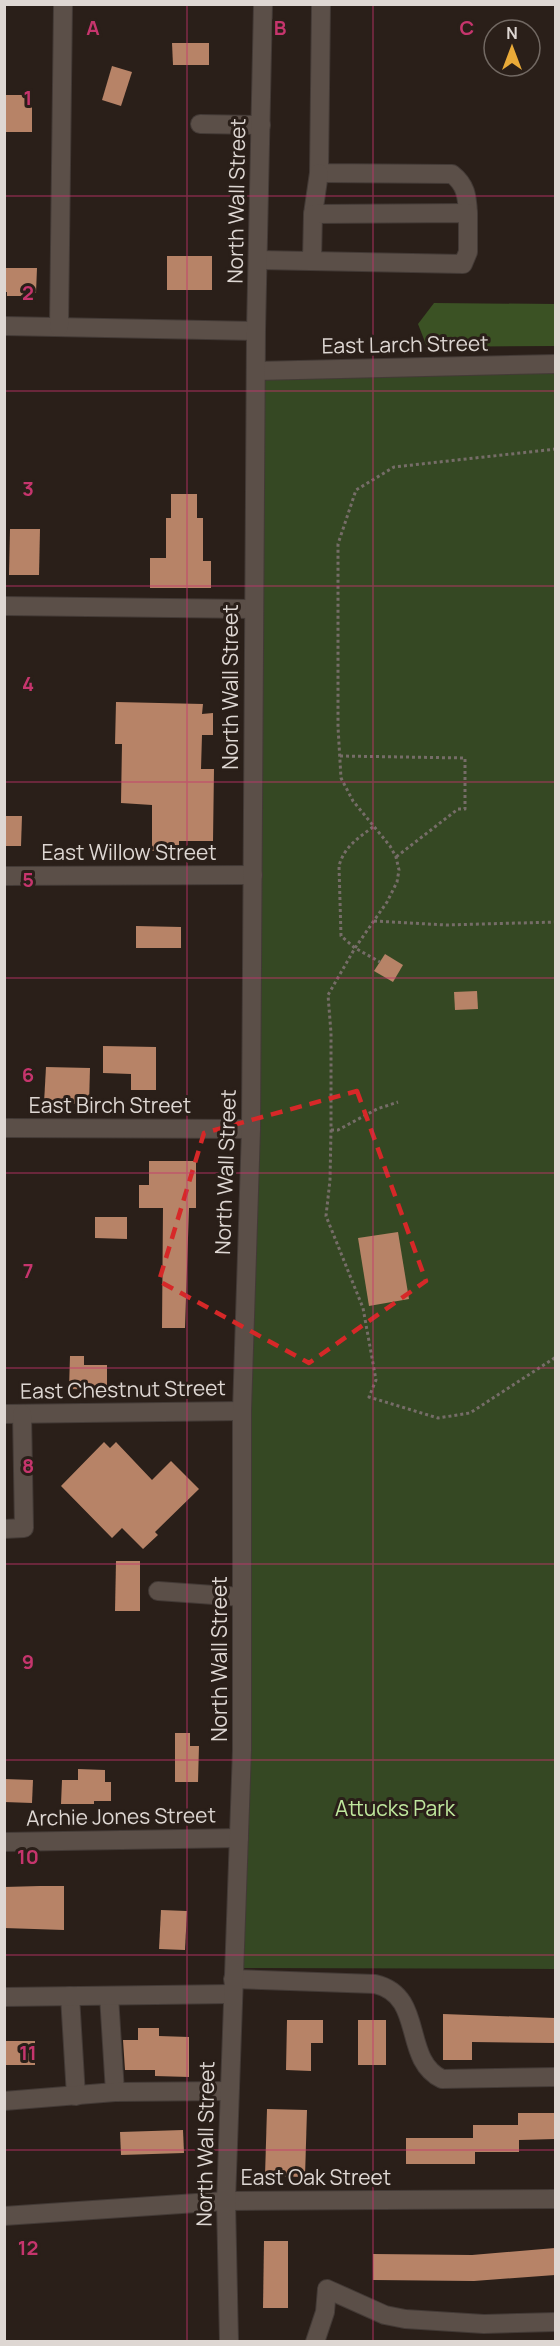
<svg xmlns="http://www.w3.org/2000/svg" width="560" height="2346" viewBox="0 0 560 2346" font-family="Manrope,sans-serif">
	<style>
		.green { fill: #354823 }
		.forest { fill: #3b5224 }
		.building { fill: #b78367 }
		.lines { fill: none; stroke-linecap: round; stroke-linejoin: round }
		.minor-casing { stroke: #433a36; stroke-width: 20 }
		.path { stroke: #766d68; stroke-width: 3; stroke-dasharray: 3 3; stroke-linecap: butt }
		.minor { stroke: #5b4f48; stroke-width: 18 }
		.marked { fill: none; stroke: #d62828; stroke-width: 4.5; stroke-dasharray: 12 8; stroke-linejoin: round }
		.grid { fill: none; stroke: #c6356d; stroke-width: 1.5; stroke-opacity: 0.55 }
		.labels { text-anchor: middle; stroke-width: 6; stroke-linejoin: round; paint-order: stroke }
		.street-label { font-size: 21px; fill: #ded7d3; stroke: #2a1f19 }
		.park-label { font-size: 21px; fill: #bfe79d; stroke: #2a1f19 }
		.grid-label { font-size: 20px; text-anchor: middle; font-weight: bold; fill: #c6356d; stroke: #2a1f19; stroke-width: 6; stroke-linejoin: round; paint-order: stroke }
	</style>
	<rect width="100%" height="100%" fill="#2a1f19"/>
	<polygon class="green" points="555,364 555,1969 234,1968 256,371"/>
	<polygon class="forest" points="434,303 555,304 555,346 427,347 418,324"/>
	<g class="building">
		<polygon points="172,43 209,43 209,65 173,65"/>
		<polygon points="112,66 132,72 121,106 102,100"/>
		<rect x="4" y="95" width="28" height="37"/>
		<rect x="167" y="256" width="45" height="34"/>
		<polygon points="4,268 37,268 36,293 27,293 27,296 7,296 7,292 4,292"/>
		<polygon points="171,494 197,494 197,518 203,518 203,561 211,561 211,588 150,588 150,558 166,558 166,518 171,518"/>
		<polygon points="10,529 40,529 39,575 9,575"/>
		<polygon points="116,702 203,704 202,714 213,713 213,735 202,735 201,769 214,769 213,841 179,841 179,851 152,851 152,805 121,803 122,744 115,744"/>
		<polygon points="4,816 22,816 21,846 4,846"/>
		<polygon points="136,926 181,927 181,948 136,948"/>
		<polygon points="385,954 403,965 393,982 374,971"/>
		<polygon points="477,991 478,1009 455,1010 454,992"/>
		<polygon points="103,1046 156,1047 156,1090 131,1090 131,1074 103,1073"/>
		<polygon points="46,1067 90,1068 89,1104 44,1103"/>
		<polygon points="149,1161 196,1161 196,1208 189,1208 185,1328 162,1328 163,1208 139,1208 139,1185 149,1185"/>
		<polygon points="95,1217 127,1217 127,1239 95,1238"/>
		<polygon points="398,1232 409,1299 369,1306 358,1238"/>
		<polygon points="70,1356 84,1356 84,1365 107,1365 107,1390 69,1389"/>
		<polygon points="104,1442 110,1448 116,1442 152,1480 171,1461 199,1489 155,1532 158,1535 143,1549 122,1528 112,1538 61,1486"/>
		<polygon points="116,1561 140,1561 140,1611 115,1611"/>
		<polygon points="175,1733 190,1733 190,1746 199,1746 198,1782 175,1782"/>
		<polygon points="78,1769 105,1770 105,1782 111,1782 111,1801 94,1801 94,1804 61,1804 62,1780 78,1780"/>
		<polygon points="4,1779 33,1780 32,1803 4,1802"/>
		<polygon points="40,1886 64,1886 64,1930 4,1928 4,1887"/>
		<polygon points="161,1910 187,1911 185,1950 159,1949"/>
		<polygon points="443,2014 555,2018 555,2043 472,2042 472,2060 443,2060"/>
		<polygon points="287,2020 323,2020 323,2043 311,2043 311,2071 286,2070"/>
		<rect x="358" y="2020" width="28" height="45"/>
		<polygon points="138,2028 159,2028 159,2036 189,2037 189,2077 155,2076 155,2070 125,2070 123,2040 138,2040"/>
		<rect x="4" y="2041" width="31" height="24"/>
		<polygon points="267,2109 307,2110 305,2177 265,2176"/>
		<polygon points="518,2113 555,2113 555,2139 519,2140 519,2152 475,2152 475,2164 406,2164 406,2138 473,2138 473,2125 518,2125"/>
		<polygon points="183,2130 184,2153 121,2155 120,2132"/>
		<polygon points="264,2241 288,2241 288,2308 263,2308"/>
		<polygon points="555,2248 555,2275 474,2281 373,2280 373,2254 472,2255"/>
	</g>
	<g class="lines">
		<g class="minor-casing">
			<g id="minor">
				<path d="M321,4L319,173L452,174C466,185 467,196 468,213"/>
				<polyline points="200,124 261,125"/>
				<polyline points="313,214 319,173"/>
				<polyline points="259,260 463,264 468,252 468,213 313,214 312,261"/>
				<polyline points="4,326 256,331"/>
				<polyline points="59,327 63,4"/>
				<polyline points="256,371 556,364"/>
				<polyline points="4,606 253,609"/>
				<polyline points="4,876 253,875"/>
				<polyline points="4,1128 251,1129"/>
				<polyline points="4,1414 242,1411"/>
				<polyline points="4,1529 24,1528 22,1414"/>
				<polyline points="158,1591 242,1597"/>
				<polyline points="4,1842 239,1838"/>
				<path d="M233,1979L375,1984C426,1996 401,2059 442,2079L556,2077"/>
				<polyline points="70,1996 76,2096"/>
				<polyline points="109,1996 115,2092"/>
				<polyline points="4,1997 232,1994"/>
				<polyline points="4,2101 115,2092 229,2091"/>
				<polyline points="4,2216 226,2201 556,2199"/>
				<polyline points="229,2342 226,2201 242,1750 242,1411 251,1129 256,331 263,4"/>
				<polyline points="315,2342 325,2312 327,2289 385,2315 405,2319 484,2324 556,2322"/>
			</g>
		</g>
		<g class="path">
			<polyline points="556,449 394,467 356,490 338,544 338,727 341,778 353,801 390,846 396,857 399,870 397,882 387,902 355,948 328,995 331,1033 331,1130 330,1180 326,1216 363,1308 376,1380 369,1397 438,1418 470,1413 556,1357"/>
			<polyline points="340,756 465,758 465,809 458,809 396,857"/>
			<path d="M373,827C358,838 344,847 339,866L341,936L355,948L380,962"/>
			<polyline points="374,921 446,925 556,922"/>
			<polyline points="331,1130 338,1130 377,1109 398,1102"/>
		</g>
		<use href="#minor" class="minor"/>
	</g>
	<path class="marked" d="M357,1091L426,1281L309,1363L159,1281L204,1133Z"/>
	<path class="grid" d="M187,4V2342M373,4V2342M4,196H556M4,391H556M4,586H556M4,782H556M4,978H556M4,1173H556M4,1368H556M4,1564H556M4,1760H556M4,1955H556M4,2150H556"/>
	<g class="labels">
		<g class="street-label">
			<text transform="translate(237 201) rotate(-89)" y="7">North Wall Street</text>
			<text transform="translate(405 345) rotate(-1)" y="7">East Larch Street</text>
			<text transform="translate(231 687) rotate(-90)" y="7">North Wall Street</text>
			<text x="129" y="860">East Willow Street</text>
			<text x="110" y="1113">East Birch Street</text>
			<text transform="translate(226 1172) rotate(-88)" y="7">North Wall Street</text>
			<text transform="translate(123 1390) rotate(-1)" y="7">East Chestnut Street</text>
			<text transform="translate(220 1659) rotate(-90)" y="7">North Wall Street</text>
			<text transform="translate(121 1817) rotate(-1)" y="7">Archie Jones Street</text>
			<text transform="translate(206 2144) rotate(-89)" y="7">North Wall Street</text>
			<text x="316" y="2185">East Oak Street</text>
		</g>
		<g class="park-label">
			<text x="395" y="1816">Attucks Park</text>
		</g>
	</g>
	<g class="grid-label">
		<text x="93" y="35">A</text>
		<text x="280" y="35">B</text>
		<text x="467" y="35">C</text>
		<text x="28" y="105">1</text>
		<text x="28" y="300">2</text>
		<text x="28" y="496">3</text>
		<text x="28" y="691">4</text>
		<text x="28" y="887">5</text>
		<text x="28" y="1082">6</text>
		<text x="28" y="1278">7</text>
		<text x="28" y="1473">8</text>
		<text x="28" y="1669">9</text>
		<text x="28" y="1864">10</text>
		<text x="28" y="2060">11</text>
		<text x="28" y="2255">12</text>
	</g>
	<rect width="560" height="2346" fill="none" stroke="#ded7d3" stroke-width="12"/>
	<g transform="translate(512 48)"><circle r="28" fill="#2a1f19" stroke="#726963" stroke-width="1.5"/>
	<path d="M0-4.5L10 22L0 15L-10 22Z" fill="#e9aa38"/>
	<text y="-9" font-size="16" font-weight="bold" text-anchor="middle" fill="#ded7d3">N</text>
	</g>
</svg>
